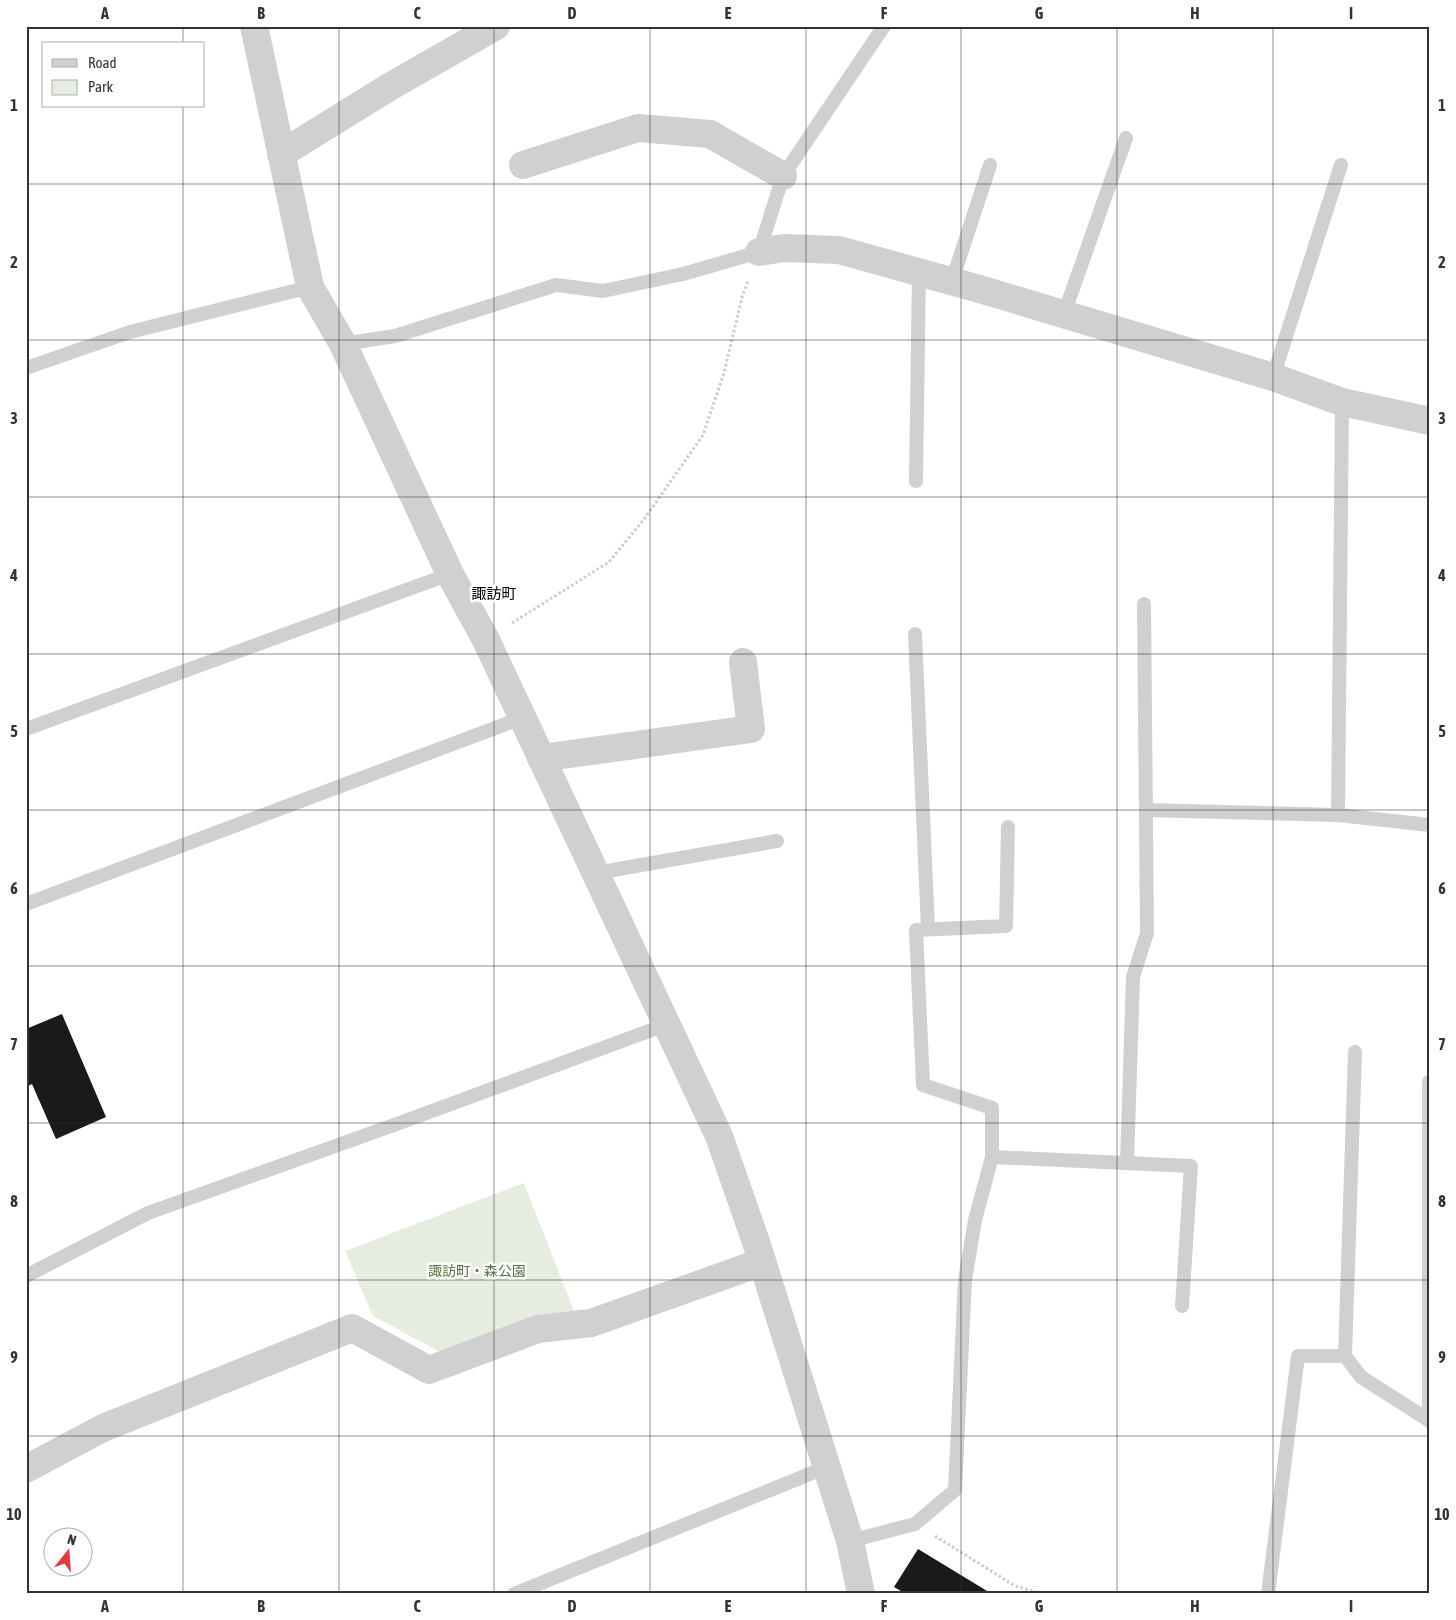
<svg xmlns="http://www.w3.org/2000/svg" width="1456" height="1620" viewBox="0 0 1456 1620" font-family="'Asap Condensed','Noto Sans JP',sans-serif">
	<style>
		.green { fill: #e6ecdf }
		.building { fill: #1a1a1a }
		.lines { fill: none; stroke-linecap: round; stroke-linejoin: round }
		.path { stroke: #cdcdcd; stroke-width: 3; stroke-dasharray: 2.5 2.5; stroke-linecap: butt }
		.lane { stroke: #d0d0d0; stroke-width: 14 }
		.street { stroke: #d0d0d0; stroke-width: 28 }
		.grid { fill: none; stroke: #333; stroke-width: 1; stroke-opacity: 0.55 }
		.labels { text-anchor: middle; stroke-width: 5; stroke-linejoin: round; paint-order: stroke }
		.park-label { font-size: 14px; fill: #56703f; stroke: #fff }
		.neighbourhood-label { font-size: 15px; fill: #000; stroke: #fff }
		.neatline { fill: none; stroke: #333; stroke-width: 2 }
		.grid-label { font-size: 16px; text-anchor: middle; font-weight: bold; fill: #333 }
	</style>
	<rect width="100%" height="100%" fill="#fff"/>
	<polygon class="green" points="524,1183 575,1314 442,1353 373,1316 345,1251"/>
	<g class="building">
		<polygon points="62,1014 106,1117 56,1139 32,1084 26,1087 26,1029"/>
		<polygon points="918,1549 992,1594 906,1594 894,1587"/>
	</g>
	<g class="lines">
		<g class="path">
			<polyline points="512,623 609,562 645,518 703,435 724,373 742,297 748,281"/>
			<polyline points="935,1536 1015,1586 1044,1594"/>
		</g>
		<g class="lane">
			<polyline points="952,281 990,165"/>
			<polyline points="1064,314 1126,138"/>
			<polyline points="343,344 395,336 556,285 603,291 683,274 759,252 783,176 884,26"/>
			<polyline points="26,368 130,332 310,287"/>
			<polyline points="1273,377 1341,165"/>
			<polyline points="916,481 919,271"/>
			<polyline points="915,634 928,929"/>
			<polyline points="26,729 450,574"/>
			<polyline points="1146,810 1338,815 1430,825"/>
			<polyline points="1338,815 1342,402"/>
			<polyline points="596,873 777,841"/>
			<polyline points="26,904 522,718"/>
			<polyline points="1355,1052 1345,1356 1361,1377 1430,1421"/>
			<polyline points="992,1157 1191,1166 1182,1306"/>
			<polyline points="1127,1163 1133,977 1147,933 1144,604"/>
			<polyline points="26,1276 148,1213 394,1125 668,1024"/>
			<polyline points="1429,1421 1429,1082"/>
			<polyline points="850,1541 915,1524 955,1490 965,1280 975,1220 992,1157 992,1108 923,1085 916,930 1006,926 1008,827"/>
			<polyline points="514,1594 827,1467"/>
			<polyline points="1268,1594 1298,1356 1345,1356"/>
		</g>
		<g class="street">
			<polyline points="254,26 310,287 343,344 450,574 486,640 719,1136 757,1245 850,1541 861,1594"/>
			<polyline points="281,154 391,86 496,26"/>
			<polyline points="523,165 638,128 710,134 783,176"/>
			<polyline points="759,252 784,248 839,250 983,290 1273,377 1342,402 1430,421"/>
			<polyline points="541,758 751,729 743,662"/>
			<polyline points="26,1469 103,1428 352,1328 429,1370 538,1329 591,1323 762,1262"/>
		</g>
	</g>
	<path class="grid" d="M183,26V44M339,26V1594M494,26V1594M650,26V1594M806,26V1594M961,26V1594M1117,26V1594M1273,26V1594M183,106V1594M26,184H1430M26,340H1430M26,497H1430M26,654H1430M26,810H1430M26,966H1430M26,1123H1430M26,1280H1430M26,1436H1430"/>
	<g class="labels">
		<g class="park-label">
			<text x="477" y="1276">諏訪町・森公園</text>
		</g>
		<g class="neighbourhood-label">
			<text x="494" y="599">諏訪町</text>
		</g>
	</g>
	<rect width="1456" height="1620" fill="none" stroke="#ffffff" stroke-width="55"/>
	<rect x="42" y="42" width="162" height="65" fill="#ffffff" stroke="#adadad"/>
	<rect x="52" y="59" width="25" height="8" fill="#d0d0d0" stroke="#adadad"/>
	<text x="88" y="68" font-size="15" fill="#333333">Road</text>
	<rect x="52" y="80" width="25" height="15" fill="#e6ecdf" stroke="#adadad"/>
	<text x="88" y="92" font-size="15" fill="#333333">Park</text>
	<g transform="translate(68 1552) rotate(17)"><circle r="24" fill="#ffffff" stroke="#adadad"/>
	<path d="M0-4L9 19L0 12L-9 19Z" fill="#e63946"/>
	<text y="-8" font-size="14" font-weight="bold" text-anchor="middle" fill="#333333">N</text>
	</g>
	<rect x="28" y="28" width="1400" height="1564" class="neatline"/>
	<g class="grid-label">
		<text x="105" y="19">A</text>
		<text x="261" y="19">B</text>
		<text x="417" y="19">C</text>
		<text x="572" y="19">D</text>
		<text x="728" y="19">E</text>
		<text x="884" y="19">F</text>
		<text x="1039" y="19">G</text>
		<text x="1195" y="19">H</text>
		<text x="1351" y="19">I</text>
		<text x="14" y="111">1</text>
		<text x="1442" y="111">1</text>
		<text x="14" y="268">2</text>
		<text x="1442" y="268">2</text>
		<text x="14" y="424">3</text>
		<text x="1442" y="424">3</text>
		<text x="14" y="581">4</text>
		<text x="1442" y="581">4</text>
		<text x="14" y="737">5</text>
		<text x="1442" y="737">5</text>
		<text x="14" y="894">6</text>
		<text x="1442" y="894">6</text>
		<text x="14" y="1050">7</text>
		<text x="1442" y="1050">7</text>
		<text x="14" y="1207">8</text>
		<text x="1442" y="1207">8</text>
		<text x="14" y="1363">9</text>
		<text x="1442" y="1363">9</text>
		<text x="14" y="1520">10</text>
		<text x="1442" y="1520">10</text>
		<text x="105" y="1612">A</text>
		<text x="261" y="1612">B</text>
		<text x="417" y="1612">C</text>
		<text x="572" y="1612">D</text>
		<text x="728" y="1612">E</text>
		<text x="884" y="1612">F</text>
		<text x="1039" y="1612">G</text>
		<text x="1195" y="1612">H</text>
		<text x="1351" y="1612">I</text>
	</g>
</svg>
